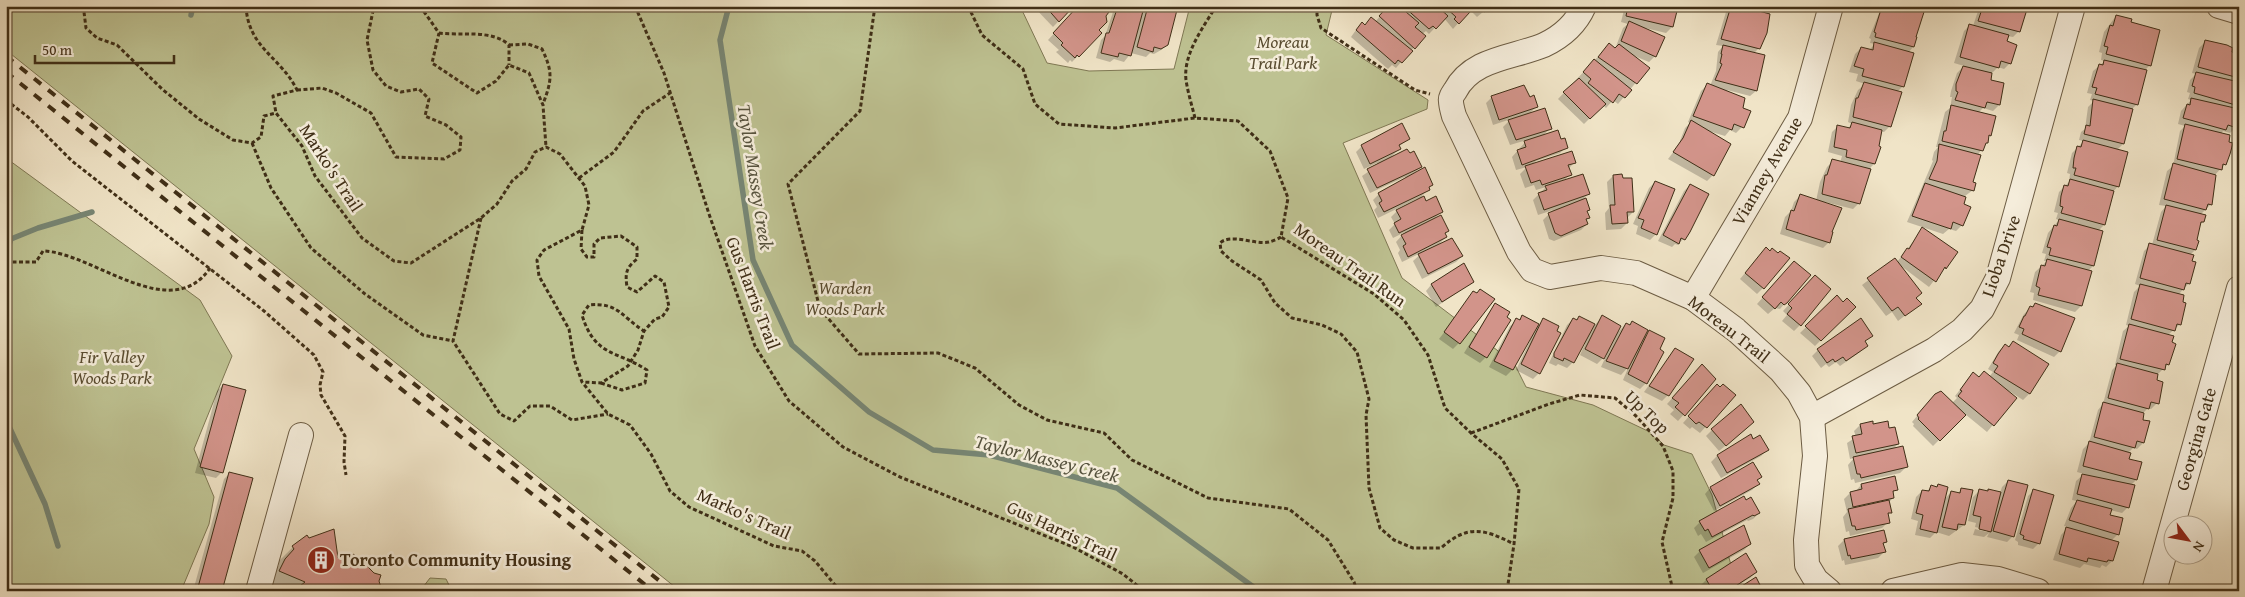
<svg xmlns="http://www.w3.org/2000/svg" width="2245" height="597" viewBox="0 0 2245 597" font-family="'Gentium Book Plus',serif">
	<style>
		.green { fill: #bec292; stroke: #7f7854 }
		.shadow { fill: #0003 }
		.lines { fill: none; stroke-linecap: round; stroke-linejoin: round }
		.stream { stroke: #778573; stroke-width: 5.5 }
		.building { fill: #d2948a; stroke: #402f17 }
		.minor-casing { stroke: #6c5c43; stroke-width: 26 }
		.path { stroke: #402f17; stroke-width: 3; stroke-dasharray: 4 2.5; stroke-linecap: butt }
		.minor { stroke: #f5eddb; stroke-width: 24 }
		.rail { stroke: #402f17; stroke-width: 4; stroke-dasharray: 9 9; stroke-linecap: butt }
		.labels { text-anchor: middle; stroke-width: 5; stroke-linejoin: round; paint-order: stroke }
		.park-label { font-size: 18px; font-style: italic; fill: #594c30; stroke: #f5eddb }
		.street-label { font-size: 18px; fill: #402f17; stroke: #f5eddb }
		.poi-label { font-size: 18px; font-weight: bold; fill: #402f17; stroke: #f5eddb; text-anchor: start }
		.water-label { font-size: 19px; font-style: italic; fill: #57533e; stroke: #f5eddb }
	</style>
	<rect width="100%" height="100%" fill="#f0e4c7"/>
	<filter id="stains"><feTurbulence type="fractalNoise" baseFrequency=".004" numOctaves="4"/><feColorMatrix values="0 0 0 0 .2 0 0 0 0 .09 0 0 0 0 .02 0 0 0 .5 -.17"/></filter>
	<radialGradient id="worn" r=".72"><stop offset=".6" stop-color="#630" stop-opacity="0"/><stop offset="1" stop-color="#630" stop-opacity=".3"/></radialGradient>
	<g class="green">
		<polygon points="6,6 1020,6 1047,63 1089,71 1174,69 1190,6 1333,6 1326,35 1428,100 1427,109 1343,143 1402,278 1514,363 1526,387 1593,405 1652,433 1664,445 1692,454 1712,495 1738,591 680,591 6,50"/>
		<polygon points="6,158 200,300 232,356 194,449 214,497 209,524 181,591 6,591"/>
		<polygon points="430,578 446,579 452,591 420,591"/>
	</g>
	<g class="shadow">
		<polygon points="1033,6 1073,6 1053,27"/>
		<polygon points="1079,6 1100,33 1072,62 1070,60 1068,63 1056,52 1059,50 1048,40"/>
		<polygon points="1115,6 1127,6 1142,12 1144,6 1177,6 1167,44 1161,50 1154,54 1150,53 1146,57 1131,53 1124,62 1114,59 1110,62 1096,58 1101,40 1105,36"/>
		<polygon points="1389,6 1465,6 1464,8 1468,12 1453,29 1444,18 1429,34 1426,31 1422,34 1424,36 1401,62 1396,68 1392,65 1388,69 1351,37 1356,30 1375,22"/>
		<polygon points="1466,6 1490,6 1477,17"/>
		<polygon points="1625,6 1672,6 1672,27 1666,33 1645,28 1655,56 1649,62 1632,55 1648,68 1618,104 1613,100 1606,108 1603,105 1584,124 1558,99 1609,45 1615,49 1623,28 1628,24 1621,22"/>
		<polygon points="1731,6 1782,6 1778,10 1768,8 1763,14 1759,48 1753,54 1756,91 1750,96 1727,90 1742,109 1742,127 1736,133 1730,130 1725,136 1705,130 1713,175 1707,181 1668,159 1678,146 1685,128 1690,123 1688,122 1701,91 1707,85 1710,86 1716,71 1718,52 1723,46 1716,45 1726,12"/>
		<polygon points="1882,6 1916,6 1912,10 1916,32 1913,47 1908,53 1903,86 1897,92 1890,126 1884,132 1880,131 1874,164 1868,170 1859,203 1853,209 1825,202 1830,233 1829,242 1823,248 1780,234 1785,217 1791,211 1794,202 1800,196 1816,201 1820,182 1827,167 1833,161 1840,163 1842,156 1828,152 1832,132 1838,126 1847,129 1852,124 1848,122 1851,105 1858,90 1865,84 1856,81 1858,74 1849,72 1855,54 1861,48 1869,50 1875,44 1870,43 1871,39 1869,38"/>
		<polygon points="1978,6 2027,6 2019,31 2013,37 2007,36 2006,42 2010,63 2004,69 1998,67 1992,73 1989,81 1999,105 1993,111 1983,108 1978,113 1990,135 1978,155 1972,182 1973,190 1965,196 1962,205 1962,225 1956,231 1949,229 1943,234 1907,222 1933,161 1932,160 1934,152 1938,147 1936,147 1945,112 1950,108 1952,97 1950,97 1951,91 1957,73 1964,66 1954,63 1964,31 1970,25 1973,26 1978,11 1976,11"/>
		<polygon points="2116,16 2130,23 2150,65 2144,71 2137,104 2132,109 2123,144 2117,150 2118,186 2113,192 2104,225 2098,231 2102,232 2093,266 2088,271 2081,306 2075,312 2033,300 2034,293 2030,292 2035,272 2047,261 2044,261 2046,254 2042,253 2048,233 2059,220 2056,219 2058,213 2054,212 2059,192 2069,182 2070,174 2067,173 2072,153 2084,141 2079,140 2081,132 2085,129 2088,107 2094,101 2090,100 2092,94 2087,93 2093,71 2105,61 2101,60 2102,53 2099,52 2104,32"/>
		<polygon points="2205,42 2239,56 2239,117 2236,127 2230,133 2223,131 2221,134 2225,164 2214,176 2211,204 2200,215 2203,222 2199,225 2195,250 2190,255 2189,283 2178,295 2180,324 2168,335 2168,364 2156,376 2157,403 2151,409 2148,408 2143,413 2143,443 2137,449 2133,448 2128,453 2127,460 2136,480 2130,486 2128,507 2122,513 2110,510 2109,516 2122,519 2117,535 2111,541 2112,561 2106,567 2102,565 2100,568 2084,564 2080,568 2053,560 2061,535 2068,527 2064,526 2071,508 2077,501 2072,500 2076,481 2084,474 2077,472 2083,449 2089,443 2098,410 2103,404 2112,370 2117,365 2115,365 2123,331 2129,326 2126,325 2134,292 2140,286 2135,284 2144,251 2150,245 2152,245 2161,212 2166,206 2159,205 2167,171 2173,166 2180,131 2185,126 2178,124 2181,111 2191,100 2188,99 2190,93 2187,92 2190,80 2196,74 2192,73 2199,48"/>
		<polygon points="1492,97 1536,107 1528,115 1550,128 1542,137 1560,141 1566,147 1560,153 1536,161 1531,166 1575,162 1568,169 1570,174 1563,182 1588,194 1584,198 1589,210 1586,213 1588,218 1586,220 1587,224 1581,230 1554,241 1549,239 1543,220 1553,210 1538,215 1533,200 1546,187 1536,190 1534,185 1525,188 1520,174 1527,167 1516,170 1512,157 1527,140 1510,145 1503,127 1511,119 1493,125 1486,103"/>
		<polygon points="1409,139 1398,147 1399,149 1390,158 1421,167 1412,175 1432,184 1422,196 1426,203 1442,211 1434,219 1448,231 1444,234 1446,237 1437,246 1462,256 1456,262 1422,279 1413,261 1423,252 1402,262 1398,253 1400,250 1396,242 1405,232 1393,238 1389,230 1395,224 1391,217 1397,211 1418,201 1417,199 1378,218 1374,210 1377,207 1373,200 1379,194 1406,179 1405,177 1370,193 1362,176 1378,165 1377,163 1364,169 1356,152 1362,146"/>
		<polygon points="1613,176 1633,212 1627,218 1627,223 1621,229 1606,230 1605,213 1609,208 1607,182"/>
		<polygon points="1655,182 1656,234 1650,240 1636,234 1638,226 1633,224 1649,188"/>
		<polygon points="1690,185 1689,232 1678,245 1675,244 1672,247 1658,241 1684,191"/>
		<polygon points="1923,229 1956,252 1929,287 1901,266 1920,304 1898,321 1892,312 1886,316 1862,285 1895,260 1897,262"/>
		<polygon points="1770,252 1778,255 1763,288 1757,294 1740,279 1760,255"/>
		<polygon points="1788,269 1786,302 1780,309 1775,308 1768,314 1757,304"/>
		<polygon points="1472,282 1436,307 1426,291 1431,285"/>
		<polygon points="1809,283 1800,325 1794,331 1782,321 1787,315 1783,311"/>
		<polygon points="1474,293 1459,343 1453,349 1439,339"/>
		<polygon points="1837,297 1843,303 1854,307 1815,346 1800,333"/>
		<polygon points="2035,304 2060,351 2054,357 2017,340 2019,335 2014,333 2024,314"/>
		<polygon points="1496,305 1486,357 1480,363 1464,353 1490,311"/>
		<polygon points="1603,316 1616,334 1626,324 1629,326 1632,323 1643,338 1650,332 1646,383 1640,389 1623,380 1629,366 1621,375 1601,367 1607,354 1597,364 1580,355 1585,344 1583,343 1573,362 1567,368 1558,364 1556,366 1549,363 1567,325 1573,319 1576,321 1579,317 1595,325"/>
		<polygon points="1522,317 1538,325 1544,320 1539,373 1533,379 1516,370 1530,341 1528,340 1512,370 1506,376 1489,367 1510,326"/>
		<polygon points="1871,336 1864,342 1866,345 1860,352 1840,366 1836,362 1829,367 1826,364 1821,368 1812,356 1818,350"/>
		<polygon points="2013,342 2048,364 2029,394 2023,400 2009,391 2008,392 2015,398 1987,432 1965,414 1933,446 1913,426 1914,424 1912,422 1929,402 1952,403 1957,398 1955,396 1973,373 1979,378 1989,377 1993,372 1988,369 1999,351 2005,345 2008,347"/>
		<polygon points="1675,350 1668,395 1662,401 1644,392"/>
		<polygon points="1696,372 1715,379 1678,421 1670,414 1674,410 1667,404"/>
		<polygon points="223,385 222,472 216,478 195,473 217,391"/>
		<polygon points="1711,392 1734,395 1700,433 1692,427 1690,429 1683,423"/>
		<polygon points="1860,425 1888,430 1898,444 1892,450 1906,467 1900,473 1855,483 1854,479 1851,480 1848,465 1854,458 1850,459 1847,443 1856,437 1854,431"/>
		<polygon points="1747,428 1719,451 1706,436 1712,430"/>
		<polygon points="1750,436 1753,441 1767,450 1761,456 1721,478 1711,462 1717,456"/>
		<polygon points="1753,464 1760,477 1757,481 1758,484 1752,490 1714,511 1705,494 1710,488"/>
		<polygon points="230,473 221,591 193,591 224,479"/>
		<polygon points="2008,481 2013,536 2007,542 1987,537 1989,533 1984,537 1973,535 1975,529 1987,532 1987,530 1975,527 1976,523 1968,521 1973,497 1979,491 1986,492 1989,490 2000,493 2002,487"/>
		<polygon points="1861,485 1896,489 1892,494 1893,498 1888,503 1890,512 1887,516 1888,522 1882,528 1850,536 1849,531 1846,532 1843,517 1847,512 1844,499 1850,493 1855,492"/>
		<polygon points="1938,485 1944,500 1951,492 1957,494 1962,489 1964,525 1949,536 1936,532 1930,538 1915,535 1918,521 1911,519 1916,497 1922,491 1926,492 1931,487 1936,488"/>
		<polygon points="2034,490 2039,543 2033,549 2018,545 2018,542 2015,540 2028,496"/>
		<polygon points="1759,513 1753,519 1748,521 1747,520 1706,542 1701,534 1698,536 1694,528 1700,522"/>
		<polygon points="1844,540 1886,541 1883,545 1884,552 1878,558 1845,565 1844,560 1842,561 1838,546"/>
		<polygon points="1750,544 1744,550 1703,573 1694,557 1700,551"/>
		<polygon points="293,547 337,559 355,561 377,581 379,591 273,591 264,587 269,577 279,565 277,563"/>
		<polygon points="2239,552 2239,570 2234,569"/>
		<polygon points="1746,554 1756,572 1750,578 1729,591 1704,591 1700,586 1706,580"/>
	</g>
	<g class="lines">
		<g class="stream">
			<polyline points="729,6 720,40 753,260 792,345 869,412 933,450 989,455 1117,488 1259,591"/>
			<polyline points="191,15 193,6"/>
			<polyline points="6,253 11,239 38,228 92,212"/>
			<polyline points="6,420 45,504 58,546"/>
		</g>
	</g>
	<g class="building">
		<polygon points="1045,6 1074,6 1059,22"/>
		<polygon points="1078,6 1104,6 1109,12 1106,16 1107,22 1099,30 1102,33 1079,57 1077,55 1075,58 1061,45 1063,43 1053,33"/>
		<polygon points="1118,6 1128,6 1143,11 1131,56 1119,53 1118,57 1101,53 1106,33 1109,33"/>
		<polygon points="1148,6 1178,6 1168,45 1161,49 1154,47 1153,52 1137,47"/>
		<polygon points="1388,6 1399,6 1419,23 1415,27 1426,36 1415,49 1379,16"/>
		<polygon points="1403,6 1437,6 1448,16 1436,29 1433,26 1429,29"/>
		<polygon points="1444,6 1467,6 1465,8 1470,12 1459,24 1454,19 1456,17"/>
		<polygon points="1478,6 1492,6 1484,12"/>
		<polygon points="1628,6 1676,6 1678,7 1673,27 1626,16"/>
		<polygon points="1731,6 1740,6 1770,14 1767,33 1760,49 1721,39"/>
		<polygon points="1882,6 1903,6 1924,12 1916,37 1917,37 1914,47 1875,37 1876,33 1874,32"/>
		<polygon points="1983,6 2028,6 2020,32 1978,21"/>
		<polygon points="2116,15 2132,19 2131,22 2160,30 2151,66 2106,54 2108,47 2104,46 2110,25 2113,26"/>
		<polygon points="1371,17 1413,51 1402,63 1398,60 1395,64 1356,30 1362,22 1365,25"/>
		<polygon points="1629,21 1665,37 1656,57 1621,41"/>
		<polygon points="1969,24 2009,35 2007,41 2017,45 2011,64 2001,61 1999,68 1960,57"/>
		<polygon points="2205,40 2227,45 2233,48 2232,52 2239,54 2239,78 2198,67"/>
		<polygon points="1874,42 1914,53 1904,87 1862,76 1864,69 1854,66 1861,47 1873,50"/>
		<polygon points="1609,43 1615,48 1619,44 1650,68 1637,84 1598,57"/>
		<polygon points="1723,45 1765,55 1757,91 1715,80 1722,64 1720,63 1722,54 1721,54"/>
		<polygon points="1594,59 1632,90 1625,98 1619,94 1613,103 1588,83 1591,79 1583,72"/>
		<polygon points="2104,60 2147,70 2138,105 2095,94 2097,88 2092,87 2099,64 2103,65"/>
		<polygon points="1963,66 1992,73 1991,80 2004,83 2000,105 1987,102 1985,108 1955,100 1958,92 1956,91 1956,84"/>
		<polygon points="2196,72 2239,82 2239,106 2194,93 2195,87 2192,86"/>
		<polygon points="1579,78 1606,104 1590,119 1563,92"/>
		<polygon points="1864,82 1902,92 1891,127 1853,117 1856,98 1858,98"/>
		<polygon points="1707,83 1745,98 1743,108 1751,111 1744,128 1734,124 1732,130 1693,116"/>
		<polygon points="1524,85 1530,97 1534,95 1538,107 1499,120 1491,96"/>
		<polygon points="2191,98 2239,109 2237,128 2228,125 2226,130 2183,118 2187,104 2190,105"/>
		<polygon points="2093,99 2133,109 2124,144 2084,134 2086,125 2090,126"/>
		<polygon points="1951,105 1996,116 1991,136 1989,135 1988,143 1986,143 1983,151 1942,141 1944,131 1946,131"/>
		<polygon points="1545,108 1552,129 1516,140 1508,120"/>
		<polygon points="1691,120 1731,144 1714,176 1673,152 1683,138"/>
		<polygon points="1852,122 1882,130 1879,146 1881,147 1875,164 1846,157 1847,150 1834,147 1837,125 1850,128"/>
		<polygon points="1402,123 1410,139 1399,145 1401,149 1370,164 1361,145"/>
		<polygon points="2185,124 2230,135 2229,142 2233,143 2230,154 2226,165 2223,164 2222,170 2177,159"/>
		<polygon points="1558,130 1561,139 1565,138 1568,148 1522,165 1517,150 1526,147 1524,141"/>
		<polygon points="2083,140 2128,152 2119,187 2074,175 2076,168 2073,168 2074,158 2077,146 2081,147"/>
		<polygon points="1939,144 1981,155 1973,182 1976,183 1974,191 1929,179 1937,161"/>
		<polygon points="1407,149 1410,153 1414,151 1422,167 1377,188 1367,169"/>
		<polygon points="1572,151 1576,163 1568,165 1572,175 1542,185 1540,180 1531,183 1525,166"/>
		<polygon points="1832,159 1871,169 1860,204 1822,194 1825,175 1827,175"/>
		<polygon points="2173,163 2216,175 2212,205 2208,204 2206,210 2164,199"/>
		<polygon points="1425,167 1433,185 1429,187 1430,190 1384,212 1379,203 1382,201 1378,193"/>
		<polygon points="1583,174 1590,194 1544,210 1538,193 1547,190 1545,186"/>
		<polygon points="1622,174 1623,178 1632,178 1634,212 1627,212 1628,223 1612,224 1610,205 1615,205 1613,175"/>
		<polygon points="2070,179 2114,191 2105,225 2061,213 2063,207 2060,206 2061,196 2064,185 2068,186"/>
		<polygon points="1655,181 1675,189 1657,235 1641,228 1644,220 1638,218"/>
		<polygon points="1925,183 1966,197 1964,204 1971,207 1963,226 1953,222 1951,229 1912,216"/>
		<polygon points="1690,184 1709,194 1690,232 1685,240 1681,238 1679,244 1663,235"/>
		<polygon points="1800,194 1842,208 1832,232 1833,232 1830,243 1786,229 1791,210 1794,211"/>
		<polygon points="1424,196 1426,201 1436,196 1443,212 1399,233 1394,223 1401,219 1396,210"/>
		<polygon points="1586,198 1590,210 1587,211 1590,218 1586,219 1588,224 1561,236 1555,233 1548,213"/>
		<polygon points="2166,205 2206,215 2204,222 2201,222 2197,240 2199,241 2196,250 2157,240"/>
		<polygon points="1441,215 1449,231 1445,233 1447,237 1408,257 1403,246 1406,244 1401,235"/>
		<polygon points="2059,219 2103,231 2094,266 2049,255 2051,248 2047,247 2054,225 2057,226"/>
		<polygon points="1922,227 1958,252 1946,269 1945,267 1936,282 1901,257 1907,248 1909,249"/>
		<polygon points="1452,238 1463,256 1428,274 1418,254"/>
		<polygon points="2149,243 2194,255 2192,261 2196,262 2190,284 2186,283 2184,290 2140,278"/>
		<polygon points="1766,247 1770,251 1772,248 1778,253 1780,251 1790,258 1764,289 1745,273"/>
		<polygon points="1895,258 1922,293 1916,298 1922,304 1905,316 1898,307 1892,311 1867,278"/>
		<polygon points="2047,259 2092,271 2082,306 2038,295 2040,288 2036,286 2041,265 2045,266"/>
		<polygon points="1794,261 1811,275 1787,303 1784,305 1781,302 1775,309 1762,297"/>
		<polygon points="1464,263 1474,282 1442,302 1431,284"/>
		<polygon points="1815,275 1831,289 1801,326 1787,314 1792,308 1788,304"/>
		<polygon points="2140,284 2184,295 2183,302 2186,303 2181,325 2177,324 2175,331 2131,319"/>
		<polygon points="1480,289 1495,299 1460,344 1444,332 1473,291 1477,293"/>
		<polygon points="1837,295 1843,302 1847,298 1856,307 1821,341 1805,326"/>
		<polygon points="1495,303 1510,312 1507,317 1511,320 1487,358 1469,347"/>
		<polygon points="2035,303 2075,318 2061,352 2022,334 2024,329 2019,327 2024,316 2025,316 2030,306 2033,307"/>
		<polygon points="1522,315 1539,324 1513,370 1494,361 1516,318 1520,320"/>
		<polygon points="1602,315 1621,326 1604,359 1585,349"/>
		<polygon points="1579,316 1595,324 1574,363 1564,358 1563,361 1554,357 1554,353 1573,318 1577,320"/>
		<polygon points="1543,318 1559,326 1557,331 1561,333 1540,374 1521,364"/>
		<polygon points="1861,318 1873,336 1865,341 1868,346 1846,361 1843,357 1835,362 1833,359 1827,363 1817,349"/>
		<polygon points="1632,321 1648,330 1628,369 1606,361 1626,323 1630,325"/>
		<polygon points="2129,324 2174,336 2172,342 2176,344 2169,365 2166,364 2165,370 2120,359"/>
		<polygon points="1649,330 1665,338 1660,349 1664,352 1647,384 1628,374"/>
		<polygon points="2013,341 2049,364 2030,394 1994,372 1998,366 1993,363 1998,354 2005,344 2009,347"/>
		<polygon points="1675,348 1694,359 1669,396 1649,386"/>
		<polygon points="2117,363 2158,374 2157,380 2163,382 2159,404 2151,402 2149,409 2108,398"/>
		<polygon points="1702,364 1716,379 1685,416 1675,407 1679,403 1672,398"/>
		<polygon points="1984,371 2017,398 1994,426 1958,396 1962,391 1960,390 1973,372 1979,377"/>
		<polygon points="223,384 246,390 223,473 200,467"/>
		<polygon points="1717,384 1720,387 1723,384 1736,395 1707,428 1699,422 1696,424 1688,416"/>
		<polygon points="1941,391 1966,415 1940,441 1918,419 1919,418 1917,415 1935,394"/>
		<polygon points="2103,402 2144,413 2143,420 2150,421 2144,443 2137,441 2135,448 2094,437"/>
		<polygon points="1741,404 1754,422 1726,446 1711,429"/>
		<polygon points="1873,421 1873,424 1888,421 1889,428 1895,427 1899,444 1856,453 1852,436 1862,434 1860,424"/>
		<polygon points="1751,434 1753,439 1760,435 1769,450 1727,473 1717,455"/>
		<polygon points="2089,441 2131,453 2129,459 2142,462 2137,480 2083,466"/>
		<polygon points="1903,446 1908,467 1861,478 1860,474 1857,474 1853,457"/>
		<polygon points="1753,462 1762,477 1757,480 1760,484 1720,506 1710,487"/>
		<polygon points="229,472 253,478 222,591 197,591"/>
		<polygon points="2082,474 2135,485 2129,508 2077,494"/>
		<polygon points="1895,476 1898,490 1893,491 1894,498 1853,507 1850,492 1862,489 1861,484"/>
		<polygon points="2008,480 2028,485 2014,537 1993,531"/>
		<polygon points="1938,484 1948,487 1937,533 1920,529 1923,515 1916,513 1922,490 1929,491 1931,485 1937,487"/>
		<polygon points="1961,488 1973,490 1965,525 1958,524 1957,530 1942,527 1951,491 1960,493"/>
		<polygon points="1979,489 1988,491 1988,489 2001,492 1991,532 1979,529 1981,517 1973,515"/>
		<polygon points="2033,489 2054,495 2040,544 2023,539 2024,536 2020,534"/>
		<polygon points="1744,496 1746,500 1751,497 1760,513 1754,516 1753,515 1712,537 1708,529 1705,531 1699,521"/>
		<polygon points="1889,500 1892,513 1888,513 1890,523 1856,530 1855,526 1852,526 1848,509"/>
		<polygon points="2077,500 2112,509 2110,515 2123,518 2119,535 2069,520"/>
		<polygon points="1744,525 1751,544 1709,568 1699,550"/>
		<polygon points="2066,527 2119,542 2113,561 2108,560 2107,562 2088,558 2087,562 2059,554"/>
		<polygon points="334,529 338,558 348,558 354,554 356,560 365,564 374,573 381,575 379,581 382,591 303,591 300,586 305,582 279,571 285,559 294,549 292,546 307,535 309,538"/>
		<polygon points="1884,530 1887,542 1883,543 1886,552 1851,559 1850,555 1848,556 1844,539"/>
		<polygon points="1746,553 1757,572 1728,591 1713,591 1706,579"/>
		<polygon points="1756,577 1763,591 1734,591"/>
	</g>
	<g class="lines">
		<g class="minor-casing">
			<g id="minor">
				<path d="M1584,6C1576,24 1561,37 1544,45C1513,58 1472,58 1455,91C1453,94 1450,98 1451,101C1451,106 1453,112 1454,116L1519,252L1532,270L1550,277L1601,268L1636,273L1693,298L1736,330L1781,371L1799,393L1812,417L1815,456L1806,540L1807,565L1816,580L1829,591"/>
				<polyline points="2219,6 2239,12"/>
				<polyline points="1693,298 1800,118 1831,6"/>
				<polyline points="1812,417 1934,350 1962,330 1982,309 1998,278 2073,6"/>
				<polyline points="258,591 301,435"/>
				<polyline points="1893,591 1962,575 1998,579 2038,591"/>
				<polyline points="2154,591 2239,288"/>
			</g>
		</g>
		<g class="path">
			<polyline points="86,6 84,12 86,28 97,38 117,45 162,89 199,119 233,140 252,143 261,137 264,116 276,113 302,146 315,176 362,238 394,261 411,263 481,218 497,204 512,181 526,169 535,152 546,147 560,154 585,186 589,205 582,230 544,250 537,260 539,276 569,329 574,359 582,382 608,414 630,425 651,454 670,491 689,507 774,546 802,551 815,561 840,591"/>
			<path d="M246,6C248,48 281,57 297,90L273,96L276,113"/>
			<polyline points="420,6 439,33 432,63 477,93 496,81 509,65 529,73 543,105 546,147"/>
			<polyline points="635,6 664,73 709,214 755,346 789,401 843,447 900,477 1073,547 1123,574 1144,591"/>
			<polyline points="875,6 860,111 788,184 820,309 859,354 938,353 975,368 1019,405 1047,420 1104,433 1132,460 1208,498 1289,509 1328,540 1354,582 1357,591"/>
			<polyline points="968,6 982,35 1023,69 1035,104 1059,124 1115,128 1195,118 1238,121 1270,151 1288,198 1281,237 1374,294 1404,320 1428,355 1445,408 1471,433 1502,459 1519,489 1514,544 1507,591"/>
			<polyline points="1317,6 1317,15 1321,28 1415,90 1430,94"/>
			<path d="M439,33C461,36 492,29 509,45V65"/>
			<path d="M509,45L528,44L542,49C553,72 552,80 543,104"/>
			<polyline points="297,90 322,88 336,93 371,113 396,157 444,159 460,150 461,137 446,125 425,116 429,99 419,89 401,92 386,86 373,70 367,40 374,6"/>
			<polyline points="6,100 28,117 72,161 264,311 314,355 323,372 320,385 321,395 345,436 344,462 346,475"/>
			<path d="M1195,118C1192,106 1188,93 1186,80C1183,54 1203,28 1216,6"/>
			<polyline points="252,143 271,188 311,248 365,294 423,335 453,341"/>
			<polyline points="579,178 614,152 643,111 670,93"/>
			<polyline points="481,218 453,341 500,414 514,421 530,406 550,406 572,420 608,414"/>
			<path d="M582,230L581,249L587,257H594V244L600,238L621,236L637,247V259C626,268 625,273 627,287L637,292L655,276L664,282L669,307L662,317L655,319L644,331L638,350L628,366L601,383L583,382"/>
			<path d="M1281,237C1278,239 1273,241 1269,242C1255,245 1231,233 1220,243L1221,251L1232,261L1261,280L1275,303L1292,318L1322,325L1341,334L1357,352L1369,399L1366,415L1369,488L1380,528L1394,540L1413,548H1441C1468,524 1484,529 1514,544"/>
			<path d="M6,262H36L43,251C92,252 171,326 210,268"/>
			<path d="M601,383L622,390L645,383L647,370C616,350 595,357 582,315L589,305C618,302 622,317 644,331"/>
			<polyline points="1471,433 1549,404 1580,395 1615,398 1636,416 1663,446 1673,471 1673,498 1662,542 1673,591"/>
		</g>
		<use href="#minor" class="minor"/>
		<g class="rail">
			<polyline points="6,56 672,591"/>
			<polyline points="6,72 653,591"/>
		</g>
	</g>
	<defs>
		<g id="building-disc" transform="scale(1.4375)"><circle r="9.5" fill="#8f2418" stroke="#f5eddb"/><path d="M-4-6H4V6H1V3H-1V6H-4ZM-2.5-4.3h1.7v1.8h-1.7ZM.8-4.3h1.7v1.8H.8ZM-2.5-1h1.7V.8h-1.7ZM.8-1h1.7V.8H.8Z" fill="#fff"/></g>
	</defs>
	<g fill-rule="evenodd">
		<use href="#building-disc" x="321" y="560"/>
	</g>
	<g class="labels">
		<g class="park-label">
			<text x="1283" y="48">Moreau<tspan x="1283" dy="21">Trail Park</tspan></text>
			<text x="845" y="294">Warden<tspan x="845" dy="21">Woods Park</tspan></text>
			<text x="112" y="363">Fir Valley<tspan x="112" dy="21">Woods Park</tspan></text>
		</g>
		<g class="street-label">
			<text transform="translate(331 168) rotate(57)" y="6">Marko's Trail</text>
			<text transform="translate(1767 171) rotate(-60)" y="6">Vianney Avenue</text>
			<text transform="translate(2001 256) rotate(-71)" y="6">Lioba Drive</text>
			<text transform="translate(1350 265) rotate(35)" y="6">Moreau Trail Run</text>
			<text transform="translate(753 293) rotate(69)" y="6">Gus Harris Trail</text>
			<text transform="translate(1729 329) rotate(38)" y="6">Moreau Trail</text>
			<text transform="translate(1647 412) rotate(44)" y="6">Up Top</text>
			<text transform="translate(2196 439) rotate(-74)" y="6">Georgina Gate</text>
			<text transform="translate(744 514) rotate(24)" y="6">Marko's Trail</text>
			<text transform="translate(1062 531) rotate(25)" y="6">Gus Harris Trail</text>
		</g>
		<g class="poi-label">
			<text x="340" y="566">Toronto Community Housing</text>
		</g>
		<g class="water-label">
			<text transform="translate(756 177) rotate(81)" y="7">Taylor Massey Creek</text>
			<text transform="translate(1047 458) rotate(14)" y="7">Taylor Massey Creek</text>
		</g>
	</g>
	<rect width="2245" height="597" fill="none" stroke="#f0e4c7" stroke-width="25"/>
	<rect x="8" y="8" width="2230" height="582" fill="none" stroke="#402f17" stroke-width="2.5"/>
	<rect x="12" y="12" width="2220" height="572" fill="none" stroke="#402f17"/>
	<g transform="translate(2188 540) rotate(122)"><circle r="24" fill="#f5eddb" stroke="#ada18d"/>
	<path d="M0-4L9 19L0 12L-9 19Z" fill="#8f2418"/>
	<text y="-8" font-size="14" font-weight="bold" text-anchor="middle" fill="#402f17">N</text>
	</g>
	<path d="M35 55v8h139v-8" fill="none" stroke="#402f17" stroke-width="2.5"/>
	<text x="42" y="55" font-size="15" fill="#402f17" stroke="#f5eddb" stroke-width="4" paint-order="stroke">50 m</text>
	<rect width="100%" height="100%" filter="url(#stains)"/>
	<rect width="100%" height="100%" fill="url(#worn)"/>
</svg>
